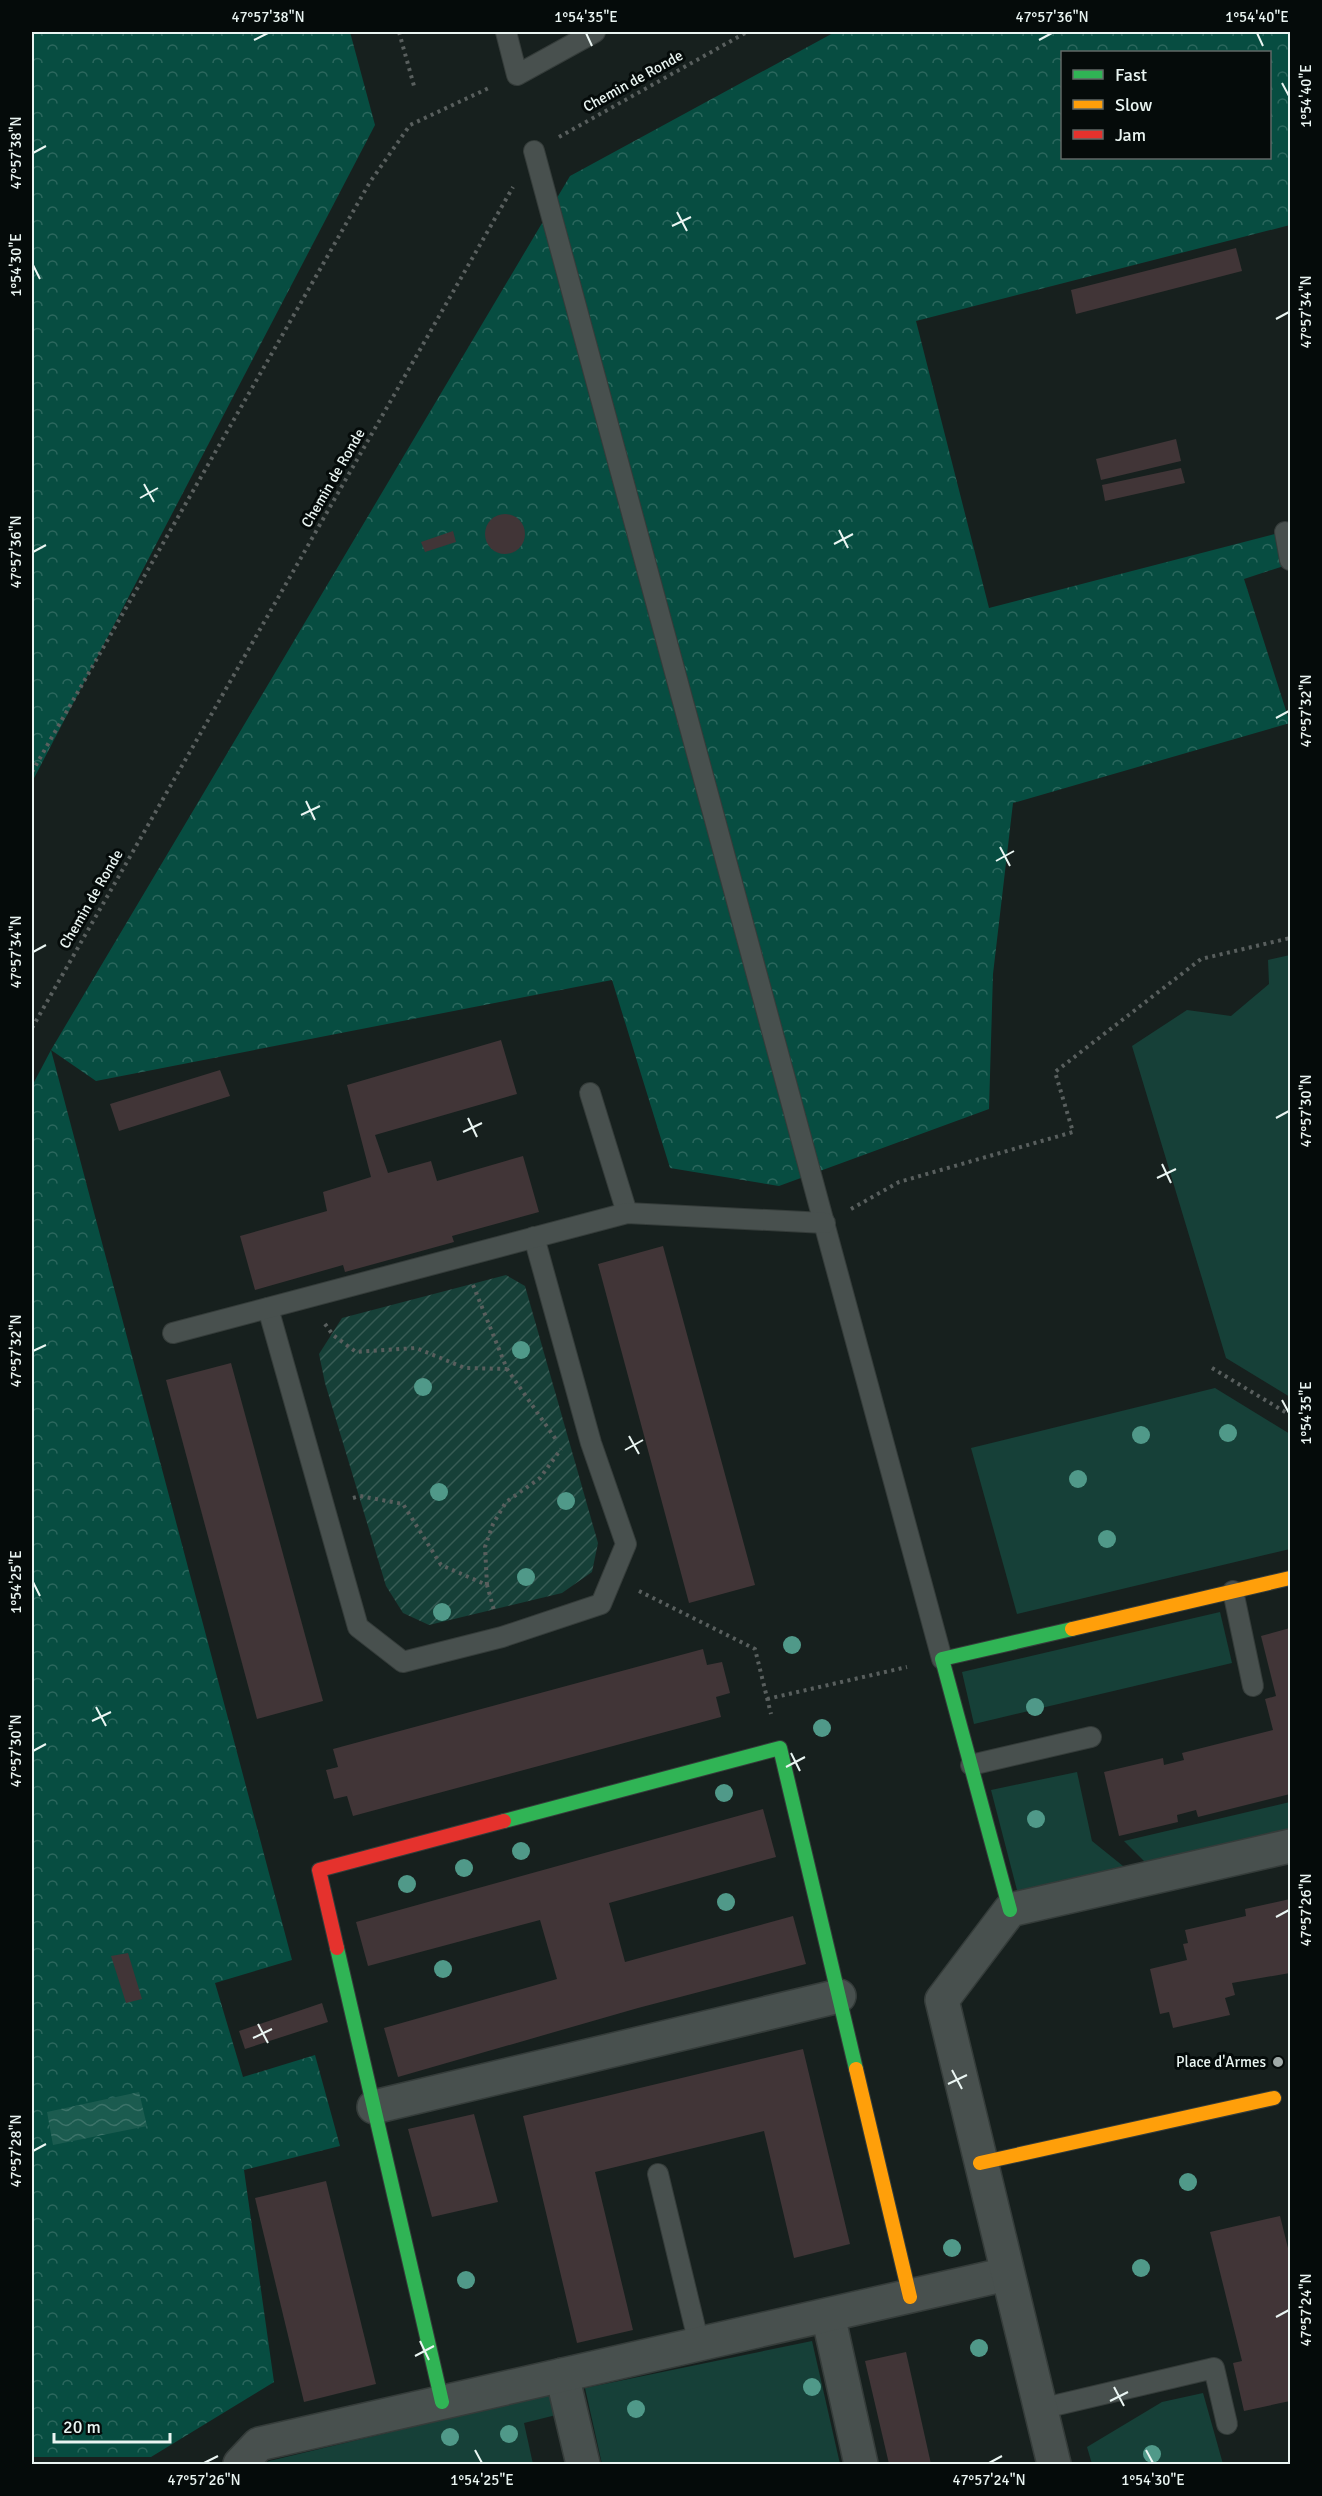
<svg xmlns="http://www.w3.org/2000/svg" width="1322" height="2496" viewBox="0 0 1322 2496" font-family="Signika,sans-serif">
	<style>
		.green { fill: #164038 }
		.forest { fill: url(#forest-crowns); fill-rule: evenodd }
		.garden { fill: url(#garden-furrows) }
		.water { fill: url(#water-waves) }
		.building { fill: #413537 }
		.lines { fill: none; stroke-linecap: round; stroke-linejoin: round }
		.lane-casing { stroke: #353c3a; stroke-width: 22 }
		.street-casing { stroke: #353c3a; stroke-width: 36 }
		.fast-casing { stroke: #353c3a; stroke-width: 16 }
		.slow-casing { stroke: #353c3a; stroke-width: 16 }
		.jam-casing { stroke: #353c3a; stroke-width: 16 }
		.path { stroke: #595f5e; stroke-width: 4; stroke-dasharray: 3 4.5; stroke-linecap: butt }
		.lane { stroke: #48504e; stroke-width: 20 }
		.street { stroke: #48504e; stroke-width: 33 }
		.fast { stroke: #30b455; stroke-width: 14 }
		.slow { stroke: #ff9f0a; stroke-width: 14 }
		.jam { stroke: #e5322d; stroke-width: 14 }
		.tree { fill: #509989 }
		.ticks { fill: none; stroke: #eaf5f2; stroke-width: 2 }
		.poi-dot { fill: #a0aaa8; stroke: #050b0a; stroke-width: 2 }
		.labels { text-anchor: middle; stroke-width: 6; stroke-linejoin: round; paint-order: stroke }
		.street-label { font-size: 15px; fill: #eaf5f2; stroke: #050b0a }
		.poi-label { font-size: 15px; fill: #eaf5f2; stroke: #050b0a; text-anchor: end }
		.neatline { fill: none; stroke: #eaf5f2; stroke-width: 2 }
		.ticks-label { font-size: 15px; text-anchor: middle; fill: #eaf5f2 }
	</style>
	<defs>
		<pattern id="forest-crowns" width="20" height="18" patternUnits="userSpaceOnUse" patternTransform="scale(1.5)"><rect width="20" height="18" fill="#074d41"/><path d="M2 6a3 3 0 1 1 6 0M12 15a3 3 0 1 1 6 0" fill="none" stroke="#2b675d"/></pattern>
		<pattern id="garden-furrows" width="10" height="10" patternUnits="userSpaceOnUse" patternTransform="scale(1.5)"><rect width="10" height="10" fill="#164038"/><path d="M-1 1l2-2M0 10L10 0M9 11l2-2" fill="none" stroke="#385c55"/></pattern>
		<pattern id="water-waves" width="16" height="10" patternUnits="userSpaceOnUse" patternTransform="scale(1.5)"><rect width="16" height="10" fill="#1b5b4f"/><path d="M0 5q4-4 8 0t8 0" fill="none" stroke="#3c7369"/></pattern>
	</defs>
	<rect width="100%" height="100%" fill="#17201e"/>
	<g class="green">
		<polygon points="1290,955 1290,1397 1226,1358 1132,1046 1187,1010 1231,1016 1269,984 1268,960"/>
		<polygon points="1215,1388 1290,1434 1290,1549 1017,1614 971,1448"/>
		<polygon points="1220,1612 1232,1663 974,1724 962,1672"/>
		<polygon points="1077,1772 1092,1841 1128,1870 1018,1894 991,1790"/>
		<polygon points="1290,1802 1290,1831 1147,1864 1124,1841"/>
		<polygon points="812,2341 840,2464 602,2464 585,2388"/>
		<polygon points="555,2393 560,2414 524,2423 533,2464 263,2464 269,2461"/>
		<polygon points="1203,2393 1223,2464 1092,2464 1087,2447 1162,2402"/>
	</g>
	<g class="forest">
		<polygon points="32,32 350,32 375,125 32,782"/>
		<path d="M835,32H1290V225L916,321L989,608L1290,530V564L1244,579L1290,723L1013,803L993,974L989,1109L779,1186L670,1168L612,980L96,1081L51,1050L292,1960L215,1983L243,2077L315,2055L340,2146L244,2170L274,2382L151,2457H32V1086L51,1050L570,176ZM1062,52H1270V158H1062Z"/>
	</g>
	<polygon class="garden" points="506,1275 525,1286 598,1543 592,1572 562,1593 429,1625 403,1613 386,1586 325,1383 319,1354 342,1318"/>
	<polygon class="water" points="139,2092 147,2126 53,2145 47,2112"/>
	<g class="building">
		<polygon points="1236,248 1242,271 1076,314 1071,290"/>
		<polygon points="1176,439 1181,461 1101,480 1096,459"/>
		<polygon points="1181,468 1185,483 1105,501 1102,485"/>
		<circle cx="505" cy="534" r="20"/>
		<polygon points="453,531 456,542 425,552 421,542"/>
		<polygon points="501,1040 517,1094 375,1135 388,1173 431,1161 437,1181 523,1156 539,1212 452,1236 454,1242 345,1272 343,1265 255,1290 240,1236 327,1211 323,1192 371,1177 347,1085"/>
		<polygon points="220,1070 230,1096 119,1131 110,1104"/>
		<polygon points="663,1246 755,1585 689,1603 598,1264"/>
		<polygon points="231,1363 323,1701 257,1719 166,1380"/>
		<polygon points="1290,1628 1290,1794 1198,1817 1196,1810 1177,1815 1178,1822 1119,1836 1104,1772 1163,1758 1164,1765 1184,1760 1182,1753 1273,1730 1265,1699 1276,1696 1261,1636"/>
		<polygon points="703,1649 707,1665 722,1662 730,1693 716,1697 721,1717 353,1816 347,1796 334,1799 326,1770 338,1767 333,1749"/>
		<polygon points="763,1809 776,1857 609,1903 625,1962 793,1916 806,1964 638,2008 398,2077 384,2028 557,1979 540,1920 368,1966 356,1922"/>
		<polygon points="1290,1899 1290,1973 1232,1983 1235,1995 1225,1998 1230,2015 1173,2028 1169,2012 1160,2014 1150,1969 1187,1960 1183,1944 1188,1943 1185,1930 1246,1916 1245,1909"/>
		<polygon points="128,1953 142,1999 126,2003 111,1956"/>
		<polygon points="322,2003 328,2022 245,2049 239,2031"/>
		<polygon points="803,2049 850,2244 794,2258 764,2131 595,2172 633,2330 577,2343 523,2116"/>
		<polygon points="474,2114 498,2202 432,2217 408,2129"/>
		<polygon points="326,2181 376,2384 304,2402 255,2198"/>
		<polygon points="1280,2216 1290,2256 1290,2401 1244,2411 1233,2363 1242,2361 1210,2232"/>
		<polygon points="906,2352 931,2464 889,2464 865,2361"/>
	</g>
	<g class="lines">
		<g class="lane-casing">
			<g id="lane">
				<polyline points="506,32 517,75 595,32"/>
				<polyline points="534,151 942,1659"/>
				<polyline points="1285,532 1290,560"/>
				<polyline points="590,1093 627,1213"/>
				<polyline points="268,1308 358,1627 403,1662 502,1637 601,1604 626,1544 591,1443 534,1237"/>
				<polyline points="173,1333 627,1213 825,1223"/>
				<polyline points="1233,1591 1253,1686"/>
				<polyline points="971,1765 1091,1737"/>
				<polyline points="658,2174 699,2344"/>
				<polyline points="1040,2409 1214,2368 1227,2424"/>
			</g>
		</g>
		<g class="street-casing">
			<g id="street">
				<polyline points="374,2107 839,1996"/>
				<polyline points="828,2315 861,2464"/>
				<polyline points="562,2375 583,2464"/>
				<polyline points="240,2464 259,2444 1007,2274"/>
				<polyline points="1054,2464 942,2000 1010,1910 1290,1846"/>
			</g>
		</g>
		<g class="fast-casing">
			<g id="fast">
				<polyline points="504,1821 780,1748 856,2069"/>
				<polyline points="1010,1910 942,1659 1072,1629"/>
				<polyline points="337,1948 442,2402"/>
			</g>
		</g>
		<g class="slow-casing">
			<g id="slow">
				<polyline points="1072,1629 1290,1578"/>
				<polyline points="856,2069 910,2297"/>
				<polyline points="980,2163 1274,2098"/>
			</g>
		</g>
		<g class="jam-casing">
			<polyline id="jam" points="337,1948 319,1870 504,1821"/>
		</g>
		<g class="path">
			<polyline points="399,32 414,86"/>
			<polyline points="559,137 747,32"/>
			<polyline points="32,772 370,182 410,125 491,87"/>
			<polyline points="32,1028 513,187"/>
			<polyline points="851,1209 899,1182 1073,1132 1055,1072 1201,959 1290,938"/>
			<polyline points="473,1285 507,1369 557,1441"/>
			<polyline points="325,1324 333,1335 356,1352 416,1348 465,1368 507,1369"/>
			<polyline points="1212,1368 1290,1415"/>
			<polyline points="353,1498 360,1496 403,1504 441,1565 487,1585 494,1610"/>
			<polyline points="487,1585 485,1547 493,1524 506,1502 540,1478 561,1449"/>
			<polyline points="639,1591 755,1649 771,1714"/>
			<polyline points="767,1699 907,1667"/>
		</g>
		<use href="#lane" class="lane"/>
		<use href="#street" class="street"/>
		<use href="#fast" class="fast"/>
		<use href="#slow" class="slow"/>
		<use href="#jam" class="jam"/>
	</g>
	<g class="tree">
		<circle cx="521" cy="1350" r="9"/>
		<circle cx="423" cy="1387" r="9"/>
		<circle cx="1228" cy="1433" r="9"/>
		<circle cx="1141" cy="1435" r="9"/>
		<circle cx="1078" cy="1479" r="9"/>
		<circle cx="439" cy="1492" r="9"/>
		<circle cx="566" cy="1501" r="9"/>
		<circle cx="1107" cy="1539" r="9"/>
		<circle cx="526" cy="1577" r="9"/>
		<circle cx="442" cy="1612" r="9"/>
		<circle cx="792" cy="1645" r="9"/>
		<circle cx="1035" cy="1707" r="9"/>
		<circle cx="822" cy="1728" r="9"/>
		<circle cx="724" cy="1793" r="9"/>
		<circle cx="1036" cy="1819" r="9"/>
		<circle cx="521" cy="1851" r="9"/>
		<circle cx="464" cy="1868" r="9"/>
		<circle cx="407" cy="1884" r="9"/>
		<circle cx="726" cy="1902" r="9"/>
		<circle cx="443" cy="1969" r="9"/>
		<circle cx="1188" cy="2182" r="9"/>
		<circle cx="952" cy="2248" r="9"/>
		<circle cx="1141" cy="2268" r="9"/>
		<circle cx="466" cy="2280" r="9"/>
		<circle cx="979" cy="2348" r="9"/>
		<circle cx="812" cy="2387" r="9"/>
		<circle cx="636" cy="2409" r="9"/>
		<circle cx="509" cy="2434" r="9"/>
		<circle cx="450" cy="2437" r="9"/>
		<circle cx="1152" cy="2454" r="9"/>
	</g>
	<path class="ticks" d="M586,33L592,46M1257,33L1263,46M254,40L268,33M1039,40L1052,33M1282,83L1289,96M33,153L46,146M677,212L687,231M672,226L691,217M33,265L40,279M1276,319L1289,312M144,484L154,502M140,498L158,488M839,530L848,548M834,544L853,534M33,552L46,545M1276,718L1289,711M306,801L315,820M301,815L320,806M1000,847L1010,866M996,861L1014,851M33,952L46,945M468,1118L477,1137M1276,1118L1289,1111M463,1132L482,1123M1162,1164L1171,1183M1157,1178L1176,1169M33,1351L46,1345M1282,1400L1289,1413M629,1436L639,1454M625,1450L643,1440M33,1582L40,1596M96,1707L106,1726M92,1721L111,1712M33,1751L46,1744M791,1753L800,1771M786,1767L805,1757M1276,1917L1289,1910M258,2024L268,2043M253,2038L272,2029M952,2070L962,2089M948,2084L967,2075M33,2151L46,2144M1276,2317L1289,2310M420,2341L429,2360M415,2356L434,2346M1114,2387L1124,2406M1110,2401L1128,2392M475,2450L482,2463M1146,2450L1153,2463M204,2463L218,2456M989,2463L1002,2456"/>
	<circle class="poi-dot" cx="1278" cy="2062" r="6"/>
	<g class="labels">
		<g class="street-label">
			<text transform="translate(633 81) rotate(-29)" y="5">Chemin de Ronde</text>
			<text transform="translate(333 478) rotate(-60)" y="5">Chemin de Ronde</text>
			<text transform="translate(91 899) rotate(-60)" y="5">Chemin de Ronde</text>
		</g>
		<g class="poi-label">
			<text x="1266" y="2067">Place d'Armes</text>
		</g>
	</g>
	<rect width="1322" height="2496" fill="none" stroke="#050b0a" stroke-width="66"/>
	<rect x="1061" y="51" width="210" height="108" fill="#050b0a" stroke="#616967" stroke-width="1.5"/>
	<rect x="1073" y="70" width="30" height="9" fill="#30b455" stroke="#616967" stroke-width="1.5"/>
	<text x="1115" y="81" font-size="18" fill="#eaf5f2">Fast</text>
	<rect x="1073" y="100" width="30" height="9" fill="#ff9f0a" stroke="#616967" stroke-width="1.5"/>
	<text x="1115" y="111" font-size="18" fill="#eaf5f2">Slow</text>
	<rect x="1073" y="130" width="30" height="9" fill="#e5322d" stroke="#616967" stroke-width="1.5"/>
	<text x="1115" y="141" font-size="18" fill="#eaf5f2">Jam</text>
	<path d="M54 2433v9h116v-9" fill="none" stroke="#eaf5f2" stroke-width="3"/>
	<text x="63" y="2433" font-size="18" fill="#eaf5f2" stroke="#050b0a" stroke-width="4.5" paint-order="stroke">20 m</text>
	<rect x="33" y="33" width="1256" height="2430" class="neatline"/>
	<g class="ticks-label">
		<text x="268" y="22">47°57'38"N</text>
		<text x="586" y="22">1°54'35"E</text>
		<text x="1052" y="22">47°57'36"N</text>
		<text x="1257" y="22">1°54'40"E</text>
		<text transform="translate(1306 96) rotate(-90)" y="5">1°54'40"E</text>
		<text transform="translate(16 153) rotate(-90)" y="5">47°57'38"N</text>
		<text transform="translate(16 265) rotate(-90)" y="5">1°54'30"E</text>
		<text transform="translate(1306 312) rotate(-90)" y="5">47°57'34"N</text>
		<text transform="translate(16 552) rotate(-90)" y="5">47°57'36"N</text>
		<text transform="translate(1306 711) rotate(-90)" y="5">47°57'32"N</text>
		<text transform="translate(16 952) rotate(-90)" y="5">47°57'34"N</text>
		<text transform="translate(1306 1111) rotate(-90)" y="5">47°57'30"N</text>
		<text transform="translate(16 1351) rotate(-90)" y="5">47°57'32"N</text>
		<text transform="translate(1306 1413) rotate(-90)" y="5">1°54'35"E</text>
		<text transform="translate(16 1582) rotate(-90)" y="5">1°54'25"E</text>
		<text transform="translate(16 1751) rotate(-90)" y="5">47°57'30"N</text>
		<text transform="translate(1306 1910) rotate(-90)" y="5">47°57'26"N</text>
		<text transform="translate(16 2151) rotate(-90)" y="5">47°57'28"N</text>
		<text transform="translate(1306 2310) rotate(-90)" y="5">47°57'24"N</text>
		<text x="204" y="2485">47°57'26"N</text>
		<text x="482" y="2485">1°54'25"E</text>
		<text x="989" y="2485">47°57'24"N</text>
		<text x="1153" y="2485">1°54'30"E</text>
	</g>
</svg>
